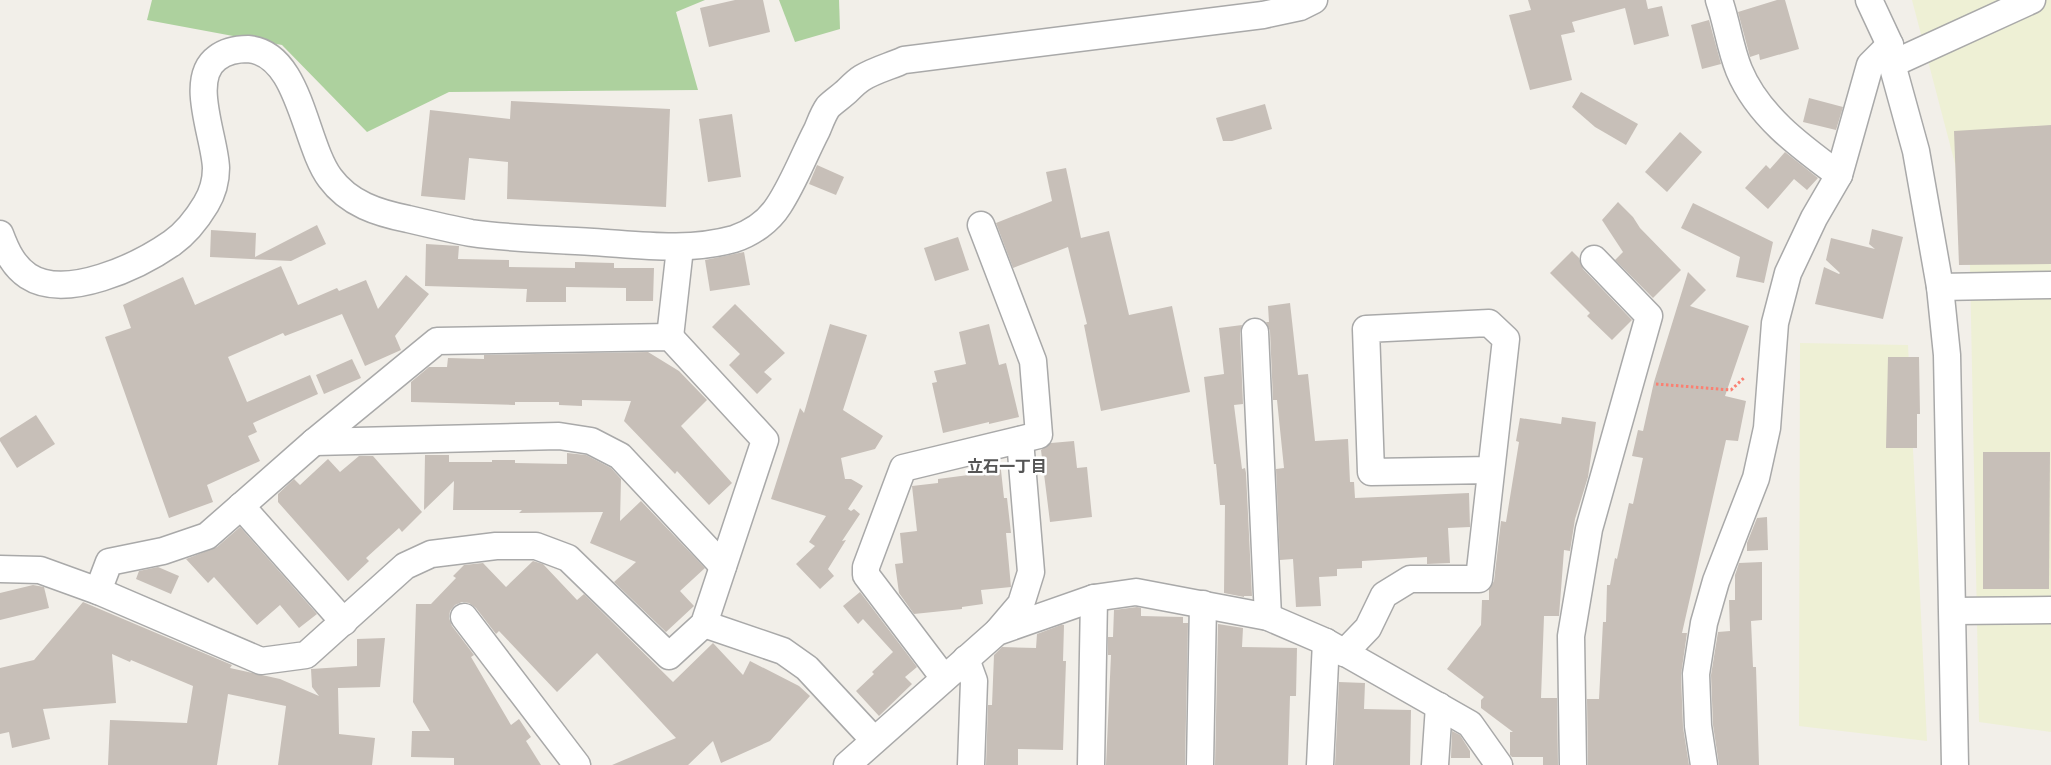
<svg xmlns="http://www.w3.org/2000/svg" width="2051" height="765" viewBox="0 0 2051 765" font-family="'PT Sans','Noto Sans JP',sans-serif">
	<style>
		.farmland { fill: #eef0d5 }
		.forest { fill: #add19e }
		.building { fill: #c7bfb8 }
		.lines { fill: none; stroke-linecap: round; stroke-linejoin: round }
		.minor-casing { stroke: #a9a9a9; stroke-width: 29 }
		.path { stroke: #fa8072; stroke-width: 3; stroke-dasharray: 2.5 2.5; stroke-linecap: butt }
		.minor { stroke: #fff; stroke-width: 26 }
		.labels { text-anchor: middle; stroke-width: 5; stroke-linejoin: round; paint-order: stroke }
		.neighbourhood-label { font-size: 16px; font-weight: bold; fill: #555; stroke: #fff }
	</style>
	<rect width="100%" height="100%" fill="#f2efe9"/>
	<g class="farmland">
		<polygon points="1912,0 2051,0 2051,732 1979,722 1969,217"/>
		<polygon points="1800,343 1908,345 1927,741 1799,726"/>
	</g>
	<g class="forest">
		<polygon points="152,0 705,0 676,12 698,90 449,92 367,132 282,45 147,20"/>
		<polygon points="779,0 839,0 840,29 795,42"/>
	</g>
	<g class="building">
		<polygon points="735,0 763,0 770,32 709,47 700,8"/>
		<polygon points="1528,0 1646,0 1648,9 1662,6 1669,36 1634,45 1625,8 1572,22 1575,32 1561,35 1572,80 1530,90 1509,15 1531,10"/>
		<polygon points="1777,0 1785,0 1799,49 1760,60 1759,54 1750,57 1738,12"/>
		<polygon points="1709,20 1721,64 1702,69 1691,25"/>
		<polygon points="1581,92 1638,124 1626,145 1595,127 1572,107"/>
		<polygon points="1809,98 1843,107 1836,130 1803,122"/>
		<polygon points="511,101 670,109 666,207 507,199 508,162 469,158 465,200 421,196 430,110 510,119"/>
		<polygon points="1265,104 1272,129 1232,141 1223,141 1216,118"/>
		<polygon points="732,114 741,177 708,182 699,119"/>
		<polygon points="2051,125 2051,264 1959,265 1954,131"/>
		<polygon points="1680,132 1702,152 1667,192 1645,172"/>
		<polygon points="1785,152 1818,178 1807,190 1794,179 1768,209 1745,188 1766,165 1770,169"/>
		<polygon points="817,165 844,177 836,195 809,184"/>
		<polygon points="1066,168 1081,238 1109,231 1129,315 1172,306 1190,392 1101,411 1084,325 1087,324 1068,247 1013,268 996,223 1052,201 1046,172"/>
		<polygon points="1618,202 1633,217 1640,228 1681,270 1653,298 1615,260 1623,252 1602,220"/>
		<polygon points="1693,203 1773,242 1764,283 1736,277 1740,257 1681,228"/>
		<polygon points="317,225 326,244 291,261 210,257 211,230 256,233 255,257"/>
		<polygon points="1872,229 1903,237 1883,319 1815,304 1824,267 1839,274 1840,273 1826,260 1831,238 1875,249 1869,244"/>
		<polygon points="958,237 969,270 935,281 924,248"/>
		<polygon points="426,244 459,246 458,259 509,260 509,267 575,268 575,262 614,263 614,268 654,268 653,301 626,301 626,288 566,287 566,302 526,302 527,289 425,286"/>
		<polygon points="1572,251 1579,258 1583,269 1632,320 1612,340 1587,316 1590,313 1550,273"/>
		<polygon points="744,252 750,285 710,291 705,260"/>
		<polygon points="281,266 298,305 337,288 339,291 366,280 378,309 406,275 429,294 395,336 401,350 365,366 342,314 285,336 283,333 228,357 247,402 310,375 318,394 253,423 257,432 248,436 260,461 207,485 213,502 169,518 105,337 131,328 123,305 183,277 195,305"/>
		<polygon points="1688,272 1706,290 1690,306 1749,326 1725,396 1746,401 1738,441 1726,440 1682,633 1687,633 1681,675 1683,727 1689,765 1588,765 1587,699 1599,699 1603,622 1606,622 1607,585 1610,585 1615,558 1617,559 1629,503 1633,504 1643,458 1632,456 1638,430 1643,431 1654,382"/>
		<polygon points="1290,303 1298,375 1308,374 1315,441 1348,439 1350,482 1354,482 1355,498 1469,493 1470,527 1448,528 1450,563 1427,564 1427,557 1362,561 1362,568 1337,569 1337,576 1319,577 1321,606 1296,607 1293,559 1280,560 1276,469 1284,468 1277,400 1273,400 1270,331 1266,322 1269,322 1268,306"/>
		<polygon points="735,304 785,353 764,372 772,379 757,394 729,365 740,354 712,327"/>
		<polygon points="830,324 867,335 843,410 883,436 875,449 841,458 845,479 851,479 863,486 848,509 851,511 854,509 860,514 842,541 846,540 828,569 834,576 820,589 796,564 815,546 809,542 826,516 771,499 800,408 804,413"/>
		<polygon points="989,324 999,365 1006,363 1019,417 989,424 989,422 943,433 932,383 937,382 934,371 966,364 959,332"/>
		<polygon points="1242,325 1240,333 1243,404 1234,405 1242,469 1245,468 1246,473 1252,596 1244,596 1244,597 1224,593 1225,505 1220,505 1216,464 1214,464 1204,377 1224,374 1219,328"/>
		<polygon points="648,352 679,371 707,400 681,426 732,483 709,505 677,471 675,474 624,421 631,401 582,400 582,406 559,405 559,402 515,402 515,405 411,402 411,382 429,367 447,367 448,358 484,359 484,355"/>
		<polygon points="1888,357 1919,357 1920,414 1917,414 1917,448 1886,448"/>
		<polygon points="352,359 361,378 324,394 316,375"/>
		<polygon points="36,415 55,444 17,468 0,441 0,438"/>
		<polygon points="1562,417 1596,422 1588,477 1575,519 1570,551 1564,550 1559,616 1544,616 1541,698 1557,698 1558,765 1543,765 1543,757 1512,757 1510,755 1510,732 1513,732 1481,708 1481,700 1484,697 1447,669 1481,625 1482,600 1489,600 1489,589 1494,581 1501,521 1506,522 1519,442 1516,441 1520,418 1561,424"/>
		<polygon points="1074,441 1077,468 1087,467 1092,517 1050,522 1041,450 1051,443"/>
		<polygon points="1983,452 2050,452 2049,589 1983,589"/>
		<polygon points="567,453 586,455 611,468 621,479 620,521 641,501 705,568 680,591 694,606 666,632 614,582 636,562 590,543 603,512 519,513 522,510 453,510 454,481 424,510 425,455 449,455 449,462 492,462 492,460 515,460 515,463 567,464"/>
		<polygon points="359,456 373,456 422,512 402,532 399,528 366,558 369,561 348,581 278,502 278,494 294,479 300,485 328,459 340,472"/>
		<polygon points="1000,461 1004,498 1007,498 1011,533 1006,533 1011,587 981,590 983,604 962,607 962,609 914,614 899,593 895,564 903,563 900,533 917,531 912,486 938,483 938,479 976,474 975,466"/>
		<polygon points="1767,517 1768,550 1747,551 1747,543 1757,518"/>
		<polygon points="240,527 317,614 299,628 280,605 257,625 214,577 208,583 186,559 217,547"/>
		<polygon points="533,561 543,564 577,600 584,594 673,682 713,643 743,675 750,661 799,686 810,696 770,741 721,763 713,741 688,765 612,765 676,738 597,653 557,692 499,631 496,634 476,608 469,603 462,602 455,605 450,611 449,618 452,626 474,655 471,657 511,725 519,719 531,737 526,741 541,765 454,765 454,758 411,757 412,731 430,731 413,702 416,604 431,604 456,578 453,576 464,565 483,563 506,587"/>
		<polygon points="1762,562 1762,620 1751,621 1753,667 1756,667 1759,765 1719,765 1713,725 1711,675 1718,632 1730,631 1729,600 1735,600 1735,575 1739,563"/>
		<polygon points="158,567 179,576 171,594 136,579 139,571"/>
		<polygon points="33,585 44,587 49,608 0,620 0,593"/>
		<polygon points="860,592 917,667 905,677 912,684 879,716 856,691 874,674 872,672 893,652 863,619 858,624 843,606"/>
		<polygon points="83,602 232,665 230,668 280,679 319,696 312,687 311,669 357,666 357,639 385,638 380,687 338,688 339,734 375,738 372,765 278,765 286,706 228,694 217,765 108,765 110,720 187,723 193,686 131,660 130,662 112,654 116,703 43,709 50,739 12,748 9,732 0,734 0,668 34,660"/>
		<polygon points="1137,607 1141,608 1141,616 1183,617 1183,623 1188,623 1185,765 1106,765 1111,655 1108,655 1108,637 1113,637 1114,610"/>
		<polygon points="1218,624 1243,628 1242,647 1297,648 1296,696 1290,696 1288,765 1215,765"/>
		<polygon points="1061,625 1064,625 1063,661 1066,661 1063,750 1018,749 1018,765 986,765 988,705 992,705 994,655 1002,647 1036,648 1037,634"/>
		<polygon points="1339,682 1365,683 1364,709 1411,710 1410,765 1335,765"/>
		<polygon points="1452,731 1460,735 1470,751 1470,758 1451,758"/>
	</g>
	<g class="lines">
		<g class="minor-casing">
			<g id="minor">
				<path d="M1719,0C1727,23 1730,48 1739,70C1758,116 1801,147 1839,175"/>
				<polyline points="1869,0 1890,45 1892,64 1916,151 1940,287 1947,355 1955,765"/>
				<polyline points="1892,64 2032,0"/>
				<path d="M0,234C6,250 13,266 28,276C66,301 139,266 172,243C186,233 197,219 206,204C212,194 216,180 216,168C215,137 188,79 217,58C226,51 237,49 248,49C300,53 304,143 330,178C349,204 378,213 408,219C429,224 450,229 471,233C511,239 553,239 593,242C641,245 687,252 734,239C752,233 769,221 779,205C794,182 804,155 817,130C820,123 823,114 828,107C834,101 842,96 848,90C852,86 857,81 862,78C875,70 891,66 904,60L1263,15L1300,7L1314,0"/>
				<polyline points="1940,287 2051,285"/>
				<polyline points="1255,332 1268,617"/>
				<polygon points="670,337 765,440 704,624 669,656 568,558 536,546 496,546 431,554 405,566 306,655 261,661 98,591 109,562 163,551 207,536 314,442 437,341"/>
				<polyline points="670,337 680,248"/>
				<polyline points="314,442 559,436 591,441 620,456 723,566"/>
				<polyline points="241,506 344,622"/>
				<polyline points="0,569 40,570 98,591"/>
				<polyline points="1953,611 2051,610"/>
				<polyline points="464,617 577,765"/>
				<polyline points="704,624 783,651 807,668 874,740"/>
				<polyline points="998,631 1021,604 1031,572 1020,440"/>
				<polyline points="1344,653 1368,628 1384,595 1410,579 1479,579 1506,339 1489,323 1366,329 1371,472 1491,470"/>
				<polyline points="966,659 974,681 971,765"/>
				<polyline points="944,678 866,575 866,567 903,468 1039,435 1033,361 981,225"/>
				<polyline points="847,765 997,632 1094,598 1136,592 1268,617 1326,642 1470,724 1499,765"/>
				<polyline points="1091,765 1094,598"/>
				<polyline points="1200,765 1203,604"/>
				<polyline points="1320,765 1326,642"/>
				<polyline points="1435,765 1439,706"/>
				<polyline points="1573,765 1571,636 1589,529 1649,316 1594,259"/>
				<polyline points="1704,765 1698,726 1696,674 1704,623 1716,581 1756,478 1767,428 1775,323 1788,273 1814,218 1839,175 1870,65 1890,45"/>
			</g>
		</g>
		<polyline class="path" points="1656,384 1731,390 1745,377"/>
		<use href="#minor" class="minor"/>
	</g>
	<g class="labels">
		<g class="neighbourhood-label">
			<text x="1007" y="472">立石一丁目</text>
		</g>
	</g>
</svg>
